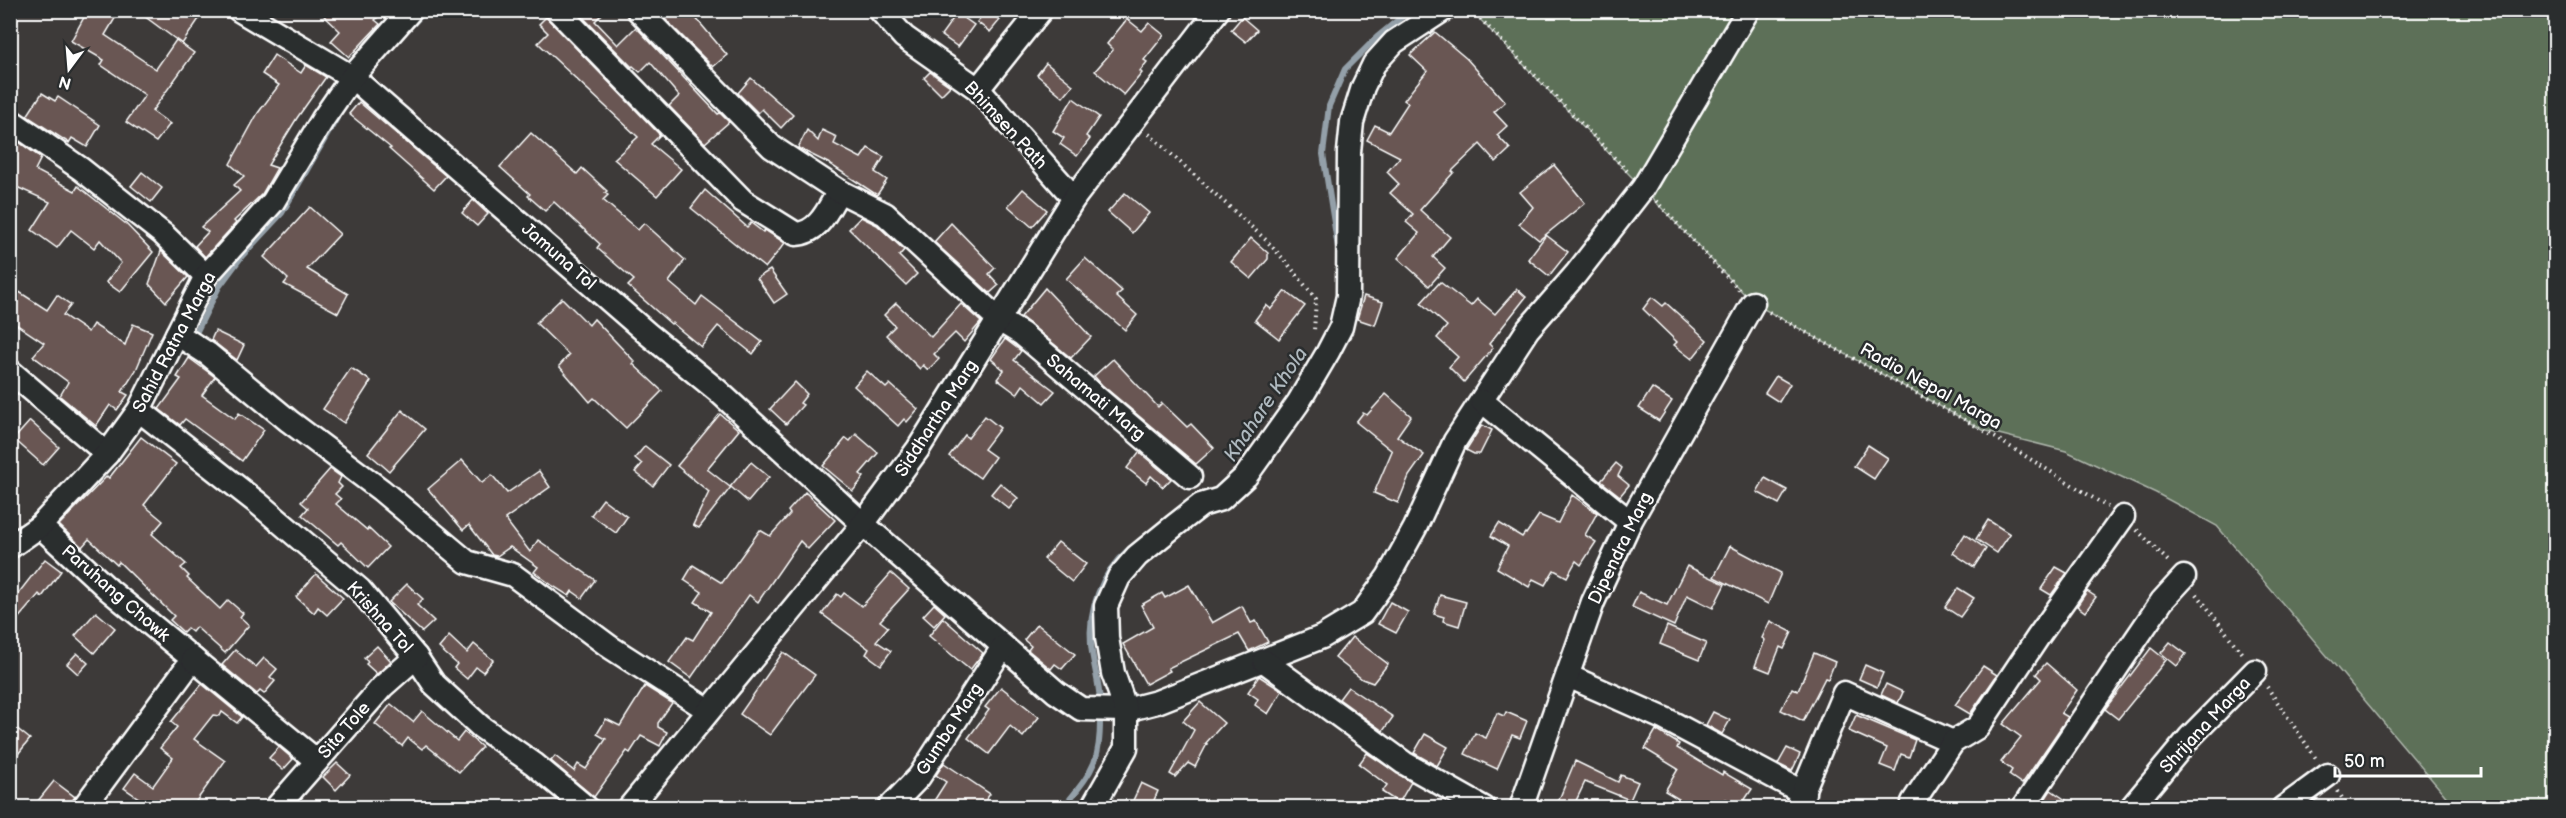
<svg xmlns="http://www.w3.org/2000/svg" width="2566" height="818" viewBox="0 0 2566 818" font-family="'Balsamiq Sans',sans-serif">
	<style>
		.green { fill: #5d6f58; stroke: #aeb7ac; stroke-width: 1.5 }
		.lines { fill: none; stroke-linecap: round; stroke-linejoin: round }
		.stream { stroke: #94a0a9; stroke-width: 6 }
		.building { fill: #695752; stroke: #fff; stroke-width: 1.5 }
		.street-casing { stroke: #fff; stroke-width: 27 }
		.path { stroke: #fff; stroke-width: 4; stroke-dasharray: 1.5 4.5; stroke-linecap: butt }
		.street { stroke: #2a2d2e; stroke-width: 22 }
		.labels { text-anchor: middle; stroke-width: 5; stroke-linejoin: round; paint-order: stroke }
		.street-label { font-size: 18px; fill: #fff; stroke: #2a2d2e }
		.water-label { font-size: 20px; font-style: italic; fill: #aeb8be; stroke: #2a2d2e }
	</style>
	<rect width="100%" height="100%" fill="#3d3a39"/>
	<filter id="ink" filterUnits="userSpaceOnUse"><feTurbulence type="fractalNoise" baseFrequency=".0167" numOctaves="2"/><feDisplacementMap in="SourceGraphic" scale="12" xChannelSelector="R" yChannelSelector="G"/><feConvolveMatrix kernelMatrix="1 2 1 2 8 2 1 2 1" color-interpolation-filters="sRGB"/></filter>
	<g filter="url(#ink)">
		<polygon class="green" points="1472,11 2555,11 2555,807 2455,807 2217,526 2156,493 2066,451 1983,430 1753,303"/>
		<g class="lines">
			<g class="stream">
				<polyline points="413,24 426,10"/>
				<polyline points="1338,248 1323,154 1329,106 1345,69 1377,37 1410,10"/>
				<polyline points="195,335 219,287 242,256 282,213 337,118"/>
				<path d="M1100,704C1100,684 1093,665 1091,645C1088,610 1101,573 1128,550"/>
				<path d="M1063,808C1092,771 1101,764 1100,715"/>
			</g>
		</g>
		<g class="building">
			<polygon points="88,10 120,10 105,35 156,69 176,40 194,53 152,111 170,124 156,142 126,122 145,95 101,65 104,60 71,41"/>
			<polygon points="136,10 205,10 182,44"/>
			<polygon points="318,10 385,10 375,20 380,24 349,57 331,41 340,31"/>
			<polygon points="576,10 606,10 595,21 618,45 636,27 718,114 720,113 729,122 705,143 669,106 679,96 650,62 640,72 633,66 632,67"/>
			<polygon points="664,10 689,10 727,55 713,67 660,14"/>
			<polygon points="986,10 1000,20 990,32 977,22"/>
			<polygon points="957,13 974,25 958,47 941,35"/>
			<polygon points="546,17 660,135 651,144 681,169 657,196 614,159 638,137 538,43 548,33 539,24"/>
			<polygon points="1242,17 1257,30 1246,42 1231,30"/>
			<polygon points="1127,19 1142,31 1149,23 1164,35 1144,60 1147,62 1140,71 1142,73 1124,95 1095,71 1113,50 1107,44"/>
			<polygon points="1435,32 1467,59 1505,102 1494,112 1507,126 1497,135 1510,149 1496,162 1480,144 1452,171 1454,172 1420,210 1450,237 1433,257 1445,268 1429,286 1398,258 1419,233 1406,222 1413,214 1390,193 1399,184 1387,172 1400,157 1367,140 1375,125 1389,132 1408,103 1404,100 1427,71 1410,55"/>
			<polygon points="274,55 301,73 306,65 326,77 297,118 268,165 277,168 262,194 234,221 236,223 205,257 195,246 208,232 201,227 240,191 234,185 244,176 230,164 258,113 279,85 262,74"/>
			<polygon points="1046,63 1073,85 1063,97 1037,75"/>
			<polygon points="930,72 950,86 941,95 924,78"/>
			<polygon points="751,78 793,115 781,128 762,109 758,113 738,93"/>
			<polygon points="42,93 55,101 58,97 100,125 87,147 72,138 69,143 27,116"/>
			<polygon points="1073,98 1099,117 1086,136 1090,139 1077,156 1060,144 1064,138 1053,131"/>
			<polygon points="359,102 446,176 434,189 389,149 391,148 349,114"/>
			<polygon points="807,130 818,141 822,130 837,137 834,144 861,158 868,148 884,157 875,172 887,180 877,195 828,163 798,148"/>
			<polygon points="531,133 577,174 582,168 607,191 605,193 608,195 603,200 638,230 644,223 685,260 669,282 696,305 702,296 762,342 753,354 718,326 701,347 672,323 671,324 628,286 634,280 597,248 600,244 554,202 545,211 528,196 530,194 500,167"/>
			<polygon points="13,138 41,158 35,170 75,191 78,186 126,224 153,252 120,292 106,282 121,263 100,240 94,248 71,230 57,248 32,230 50,202 10,184 10,142"/>
			<polygon points="1554,165 1585,203 1539,240 1519,224 1533,207 1520,192"/>
			<polygon points="142,172 162,188 151,202 131,186"/>
			<polygon points="1023,189 1047,210 1032,227 1008,206"/>
			<polygon points="705,190 747,227 751,223 763,232 765,230 785,243 765,268 691,208"/>
			<polygon points="1125,193 1149,213 1132,233 1108,212"/>
			<polygon points="473,200 488,214 477,226 462,213"/>
			<polygon points="310,207 340,234 307,269 348,294 338,313 284,284 288,279 264,257"/>
			<polygon points="861,217 877,225 904,250 899,256 917,274 906,285 849,229"/>
			<polygon points="951,223 995,268 989,274 999,285 990,293 934,242"/>
			<polygon points="1546,235 1568,252 1549,276 1528,259"/>
			<polygon points="1251,238 1268,253 1268,259 1251,279 1231,262"/>
			<polygon points="161,251 188,277 166,302 149,284"/>
			<polygon points="1085,258 1122,291 1116,296 1137,315 1125,330 1066,279"/>
			<polygon points="770,270 787,294 774,303 757,278"/>
			<polygon points="1440,282 1471,306 1477,299 1495,314 1517,289 1526,297 1489,344 1493,348 1464,382 1449,367 1458,357 1437,338 1447,326 1421,303"/>
			<polygon points="10,286 47,310 57,295 71,305 63,315 88,332 93,324 125,345 133,324 152,332 136,370 122,392 128,395 117,410 110,405 96,426 60,396 68,382 33,356 44,343 10,320"/>
			<polygon points="1045,288 1091,337 1071,358 1021,317"/>
			<polygon points="1285,291 1305,306 1279,339 1255,320 1266,305 1271,309"/>
			<polygon points="1364,296 1383,302 1375,325 1357,319"/>
			<polygon points="1652,297 1663,306 1666,303 1707,340 1692,359 1674,345 1677,342 1643,309"/>
			<polygon points="562,298 589,325 594,319 635,362 633,364 662,391 626,428 594,398 590,402 559,366 569,355 536,323"/>
			<polygon points="896,303 931,337 961,304 981,322 964,342 955,333 934,354 939,359 928,370 923,365 920,369 886,335 895,326 884,315"/>
			<polygon points="215,331 244,345 237,360 211,340"/>
			<polygon points="1005,339 1021,351 1014,360 1055,391 1044,403 1023,385 1017,394 997,379 1004,370 991,359"/>
			<polygon points="189,358 215,377 202,395 235,419 239,413 264,430 242,461 185,419 180,425 159,409 181,379 177,377"/>
			<polygon points="1113,359 1158,407 1162,403 1187,427 1191,424 1214,448 1196,464 1102,385 1094,376"/>
			<polygon points="351,368 371,381 344,423 323,409"/>
			<polygon points="867,371 886,388 890,384 918,409 907,422 904,419 898,426 854,386"/>
			<polygon points="1776,376 1790,384 1779,402 1765,393"/>
			<polygon points="795,382 807,394 800,403 803,405 786,424 770,409"/>
			<polygon points="1652,388 1672,401 1659,421 1639,408"/>
			<polygon points="1386,394 1411,416 1397,436 1424,455 1409,476 1398,503 1374,493 1392,451 1356,422 1363,413 1367,415"/>
			<polygon points="402,410 425,429 389,471 368,453"/>
			<polygon points="720,414 739,430 707,469 730,487 751,462 769,477 748,502 731,487 699,528 693,525 709,492 677,466"/>
			<polygon points="985,416 1000,428 984,449 995,457 980,478 949,456 965,435 968,438"/>
			<polygon points="30,421 59,447 43,465 14,439"/>
			<polygon points="1482,425 1492,430 1480,454 1474,454 1466,450"/>
			<polygon points="856,434 878,453 860,474 864,477 853,491 823,466 846,438 850,441"/>
			<polygon points="141,437 176,464 144,505 163,521 152,534 186,564 181,568 189,576 187,578 220,609 228,600 243,613 240,617 249,625 225,653 196,627 192,632 187,628 183,632 170,620 174,616 119,562 117,565 89,539 82,547 59,525 107,476 109,478"/>
			<polygon points="1868,445 1888,458 1874,479 1854,466"/>
			<polygon points="645,446 669,465 653,486 635,472 642,464 635,458"/>
			<polygon points="1139,452 1171,479 1163,487 1151,476 1146,483 1127,468"/>
			<polygon points="462,460 482,483 492,475 507,493 539,471 550,487 505,519 530,552 538,540 595,580 582,598 572,591 569,596 553,586 534,572 538,567 510,547 497,556 492,555 469,525 463,530 428,489"/>
			<polygon points="1616,463 1622,468 1618,476 1629,485 1620,496 1601,481"/>
			<polygon points="330,469 341,477 338,483 342,487 335,494 341,499 336,504 367,530 368,528 388,547 368,568 341,542 338,545 302,515 308,508 301,502"/>
			<polygon points="1765,478 1787,490 1779,504 1757,492"/>
			<polygon points="1000,483 1018,498 1009,509 991,494"/>
			<polygon points="805,492 835,520 808,549 800,541 758,602 749,595 691,678 669,662 687,637 693,640 711,612 695,602 702,592 684,580 693,565 722,583 760,530 770,536 790,514 788,511"/>
			<polygon points="1572,495 1597,513 1585,535 1596,542 1581,565 1576,561 1567,577 1554,570 1545,585 1533,579 1529,587 1497,568 1508,546 1491,536 1499,523 1522,537 1525,533 1526,534 1539,515 1558,523"/>
			<polygon points="603,499 627,517 616,533 591,515"/>
			<polygon points="1988,520 2010,534 1997,553 1976,539"/>
			<polygon points="1965,534 1986,549 1974,567 1953,553"/>
			<polygon points="1058,542 1086,564 1072,582 1044,559"/>
			<polygon points="1730,546 1781,573 1768,604 1714,577"/>
			<polygon points="45,559 61,571 42,597 39,594 10,628 10,604"/>
			<polygon points="1687,566 1725,584 1713,608 1687,595 1674,626 1632,607 1639,592 1667,605"/>
			<polygon points="2056,567 2067,573 2051,595 2041,589"/>
			<polygon points="891,573 909,589 880,621 888,627 876,641 891,651 881,665 866,654 869,649 822,614 837,594 841,597 844,593 862,606"/>
			<polygon points="316,574 343,598 327,615 318,607 314,613 296,597"/>
			<polygon points="407,584 423,599 417,605 434,621 422,632 389,602"/>
			<polygon points="1189,585 1212,623 1242,606 1251,623 1256,621 1268,642 1249,651 1239,634 1168,668 1170,671 1146,684 1123,644 1153,627 1141,605 1162,593 1165,598"/>
			<polygon points="1958,588 1974,598 1960,617 1945,607"/>
			<polygon points="2087,591 2096,597 2085,612 2077,606"/>
			<polygon points="1440,595 1466,602 1459,626 1443,621 1444,617 1434,614"/>
			<polygon points="1390,602 1408,612 1396,633 1378,624"/>
			<polygon points="934,604 945,614 934,626 923,616"/>
			<polygon points="96,612 115,628 94,653 75,636"/>
			<polygon points="943,618 983,653 970,670 929,636"/>
			<polygon points="1770,621 1792,632 1784,649 1780,647 1770,672 1755,666 1765,640 1762,638"/>
			<polygon points="1037,624 1075,654 1062,669 1055,664 1051,669 1028,650 1031,646 1024,640"/>
			<polygon points="1667,626 1706,643 1699,660 1660,644"/>
			<polygon points="449,636 467,653 474,644 493,660 483,672 476,667 467,679 454,668 457,664 439,648"/>
			<polygon points="1352,637 1388,664 1373,683 1362,679 1335,658"/>
			<polygon points="2170,642 2186,654 2177,666 2161,653"/>
			<polygon points="377,646 391,661 377,674 366,664 368,662 364,658"/>
			<polygon points="2151,648 2166,660 2118,719 2105,709"/>
			<polygon points="235,650 256,667 264,658 277,669 270,677 275,681 264,694 260,691 257,694 222,665"/>
			<polygon points="783,652 815,675 770,735 740,714"/>
			<polygon points="77,653 88,663 78,674 67,664"/>
			<polygon points="1814,653 1835,662 1828,679 1825,678 1803,721 1781,710 1792,688 1798,691"/>
			<polygon points="2046,663 2077,690 2061,713 2068,717 2022,784 2009,775 2012,770 2001,762 2021,737 2003,724 2041,679 2036,674"/>
			<polygon points="1865,665 1883,673 1877,687 1859,679"/>
			<polygon points="1983,666 1997,675 1970,714 1955,705"/>
			<polygon points="1259,676 1282,691 1268,714 1255,705 1258,699 1248,692"/>
			<polygon points="202,684 242,717 237,723 222,712 220,716 213,715 194,739 225,761 192,807 152,807 124,788 135,773 153,786 173,758 160,748 177,727 171,722"/>
			<polygon points="1886,684 1903,692 1898,703 1881,695"/>
			<polygon points="645,686 672,703 658,723 658,727 667,732 660,746 641,736 630,753 627,751 594,797 551,761 555,756 574,771 578,764 586,769 606,739 597,734 606,719 620,726"/>
			<polygon points="1001,687 1039,717 1023,737 1010,726 989,754 968,738 989,710 985,707"/>
			<polygon points="1348,687 1393,717 1383,731 1339,699"/>
			<polygon points="1200,702 1224,723 1205,744 1207,744 1195,767 1188,763 1175,777 1170,774 1194,730 1183,721"/>
			<polygon points="391,704 413,722 422,711 457,741 464,732 482,747 459,772 426,745 422,749 408,738 402,746 375,724"/>
			<polygon points="1506,712 1527,721 1520,738 1512,735 1497,769 1465,754 1475,733 1486,738 1497,713 1504,716"/>
			<polygon points="1713,712 1730,720 1722,734 1706,725"/>
			<polygon points="1856,715 1915,740 1909,757 1901,754 1895,771 1880,765 1887,748 1849,731"/>
			<polygon points="10,723 30,739 10,764"/>
			<polygon points="1656,730 1679,744 1677,748 1722,775 1723,772 1752,789 1740,807 1726,799 1721,807 1705,800 1700,807 1692,807 1665,791 1678,769 1645,749"/>
			<polygon points="1425,734 1448,747 1437,766 1414,753"/>
			<polygon points="279,747 293,759 283,770 269,758"/>
			<polygon points="1787,748 1800,754 1792,771 1778,764"/>
			<polygon points="1367,753 1411,782 1399,803 1382,792 1387,785 1359,764"/>
			<polygon points="1575,761 1618,782 1621,775 1638,782 1630,800 1585,782 1573,807 1558,802"/>
			<polygon points="337,763 350,775 336,790 323,777"/>
			<polygon points="944,763 990,794 981,807 930,807 946,782 936,775"/>
			<polygon points="54,781 75,797 67,807 33,807"/>
			<polygon points="1141,783 1158,791 1151,807 1130,807"/>
			<polygon points="2051,790 2076,807 2040,807"/>
		</g>
		<g class="lines">
			<g class="street-casing">
				<g id="street">
					<polyline points="239,10 352,77 648,334 718,391 863,524 1056,692 1081,709 1126,710 1157,702 1322,637 1362,613 1388,577 1415,528 1455,441 1528,329 1576,274 1643,188 1748,10"/>
					<path d="M557,10L743,201L796,234C819,233 828,209 839,191"/>
					<polyline points="638,10 772,147 839,191 885,214 999,320 1022,334 1190,477"/>
					<polyline points="880,10 904,37 978,89 1074,198"/>
					<polyline points="978,89 1041,10"/>
					<polyline points="10,120 81,169 163,234 206,276"/>
					<polyline points="177,334 208,354 289,421 381,490 467,562 513,575 610,647 708,710"/>
					<polyline points="10,371 107,454"/>
					<polyline points="1482,401 1630,522"/>
					<polyline points="139,410 259,504 360,590 416,657 434,684 481,727 534,764 587,808"/>
					<polyline points="40,526 109,590 193,659 83,808"/>
					<polyline points="10,547 40,526 107,454 139,410 206,276 273,202 323,119 352,77 411,10"/>
					<polyline points="193,659 317,761"/>
					<polyline points="1264,661 1404,763 1484,808"/>
					<polyline points="1568,676 1665,719 1804,793"/>
					<polyline points="276,808 382,687 416,657"/>
					<polyline points="629,808 863,524 918,449 1074,198 1218,10"/>
					<polyline points="889,808 919,777 1003,647"/>
					<polyline points="1092,808 1126,748 1126,710 1113,673 1107,638 1106,606 1119,577 1137,556 1174,526 1201,505 1221,499 1246,476 1298,403 1328,352 1341,327 1348,296 1349,152 1352,122 1363,87 1374,64 1394,42 1443,10"/>
					<polyline points="1521,808 1593,602 1630,522 1753,303"/>
					<polyline points="1796,808 1844,693 1953,742"/>
					<polyline points="1913,808 1913,802 1953,742 1978,727 2038,637 2123,517"/>
					<polyline points="2023,808 2128,651 2162,601 2184,577"/>
					<polyline points="2131,808 2190,737 2255,671"/>
					<polyline points="2283,808 2328,775"/>
				</g>
			</g>
			<g class="path">
				<polyline points="1472,10 1630,174"/>
				<polyline points="1149,134 1266,240 1288,264 1316,299 1314,331"/>
				<polyline points="1656,201 1739,290"/>
				<polyline points="1769,312 1983,430 2108,507"/>
				<polyline points="2137,530 2170,563"/>
				<polyline points="2197,594 2243,655"/>
				<polyline points="2267,687 2317,760"/>
				<polyline points="2338,791 2348,808"/>
			</g>
			<use href="#street" class="street"/>
		</g>
	</g>
	<g class="labels">
		<g class="street-label">
			<text transform="translate(1006 125) rotate(47)" y="6">Bhimsen Path</text>
			<text transform="translate(559 256) rotate(41)" y="6">Jamuna Tol</text>
			<text transform="translate(174 342) rotate(-62)" y="6">Sahid Ratna Marga</text>
			<text transform="translate(1931 386) rotate(29)" y="6">Radio Nepal Marga</text>
			<text transform="translate(1096 397) rotate(40)" y="6">Sahamati Marg</text>
			<text transform="translate(936 418) rotate(-57)" y="6">Siddhartha Marg</text>
			<text transform="translate(1620 548) rotate(-64)" y="6">Dipendra Marg</text>
			<text transform="translate(116 593) rotate(41)" y="6">Paruhang Chowk</text>
			<text transform="translate(380 617) rotate(48)" y="6">Krishna Tol</text>
			<text transform="translate(2205 725) rotate(-47)" y="6">Shrijana Marga</text>
			<text transform="translate(949 729) rotate(-57)" y="6">Gumba Marg</text>
			<text transform="translate(344 730) rotate(-49)" y="6">Sita Tole</text>
		</g>
		<g class="water-label">
			<text transform="translate(1265 404) rotate(-56)" y="7">Khahare Khola</text>
		</g>
	</g>
	<rect width="2566" height="818" fill="none" stroke="#2a2d2e" stroke-width="36"/>
	<rect x="18" y="18" width="2530" height="782" fill="none" stroke="#fff" stroke-width="2" filter="url(#ink)"/>
	<g transform="translate(69 69) rotate(196)" stroke="#2a2d2e" stroke-width="4.5" paint-order="stroke">
	<path d="M0-4.5L10 22L0 15L-10 22Z" fill="#ffffff"/>
	<text y="-9" font-size="16" font-weight="bold" text-anchor="middle" fill="#ffffff">N</text>
	</g>
	<path d="M2335 767v9h146v-9" fill="none" stroke="#ffffff" stroke-width="3"/>
	<text x="2344" y="767" font-size="18" fill="#ffffff" stroke="#2a2d2e" stroke-width="4.5" paint-order="stroke">50 m</text>
</svg>
